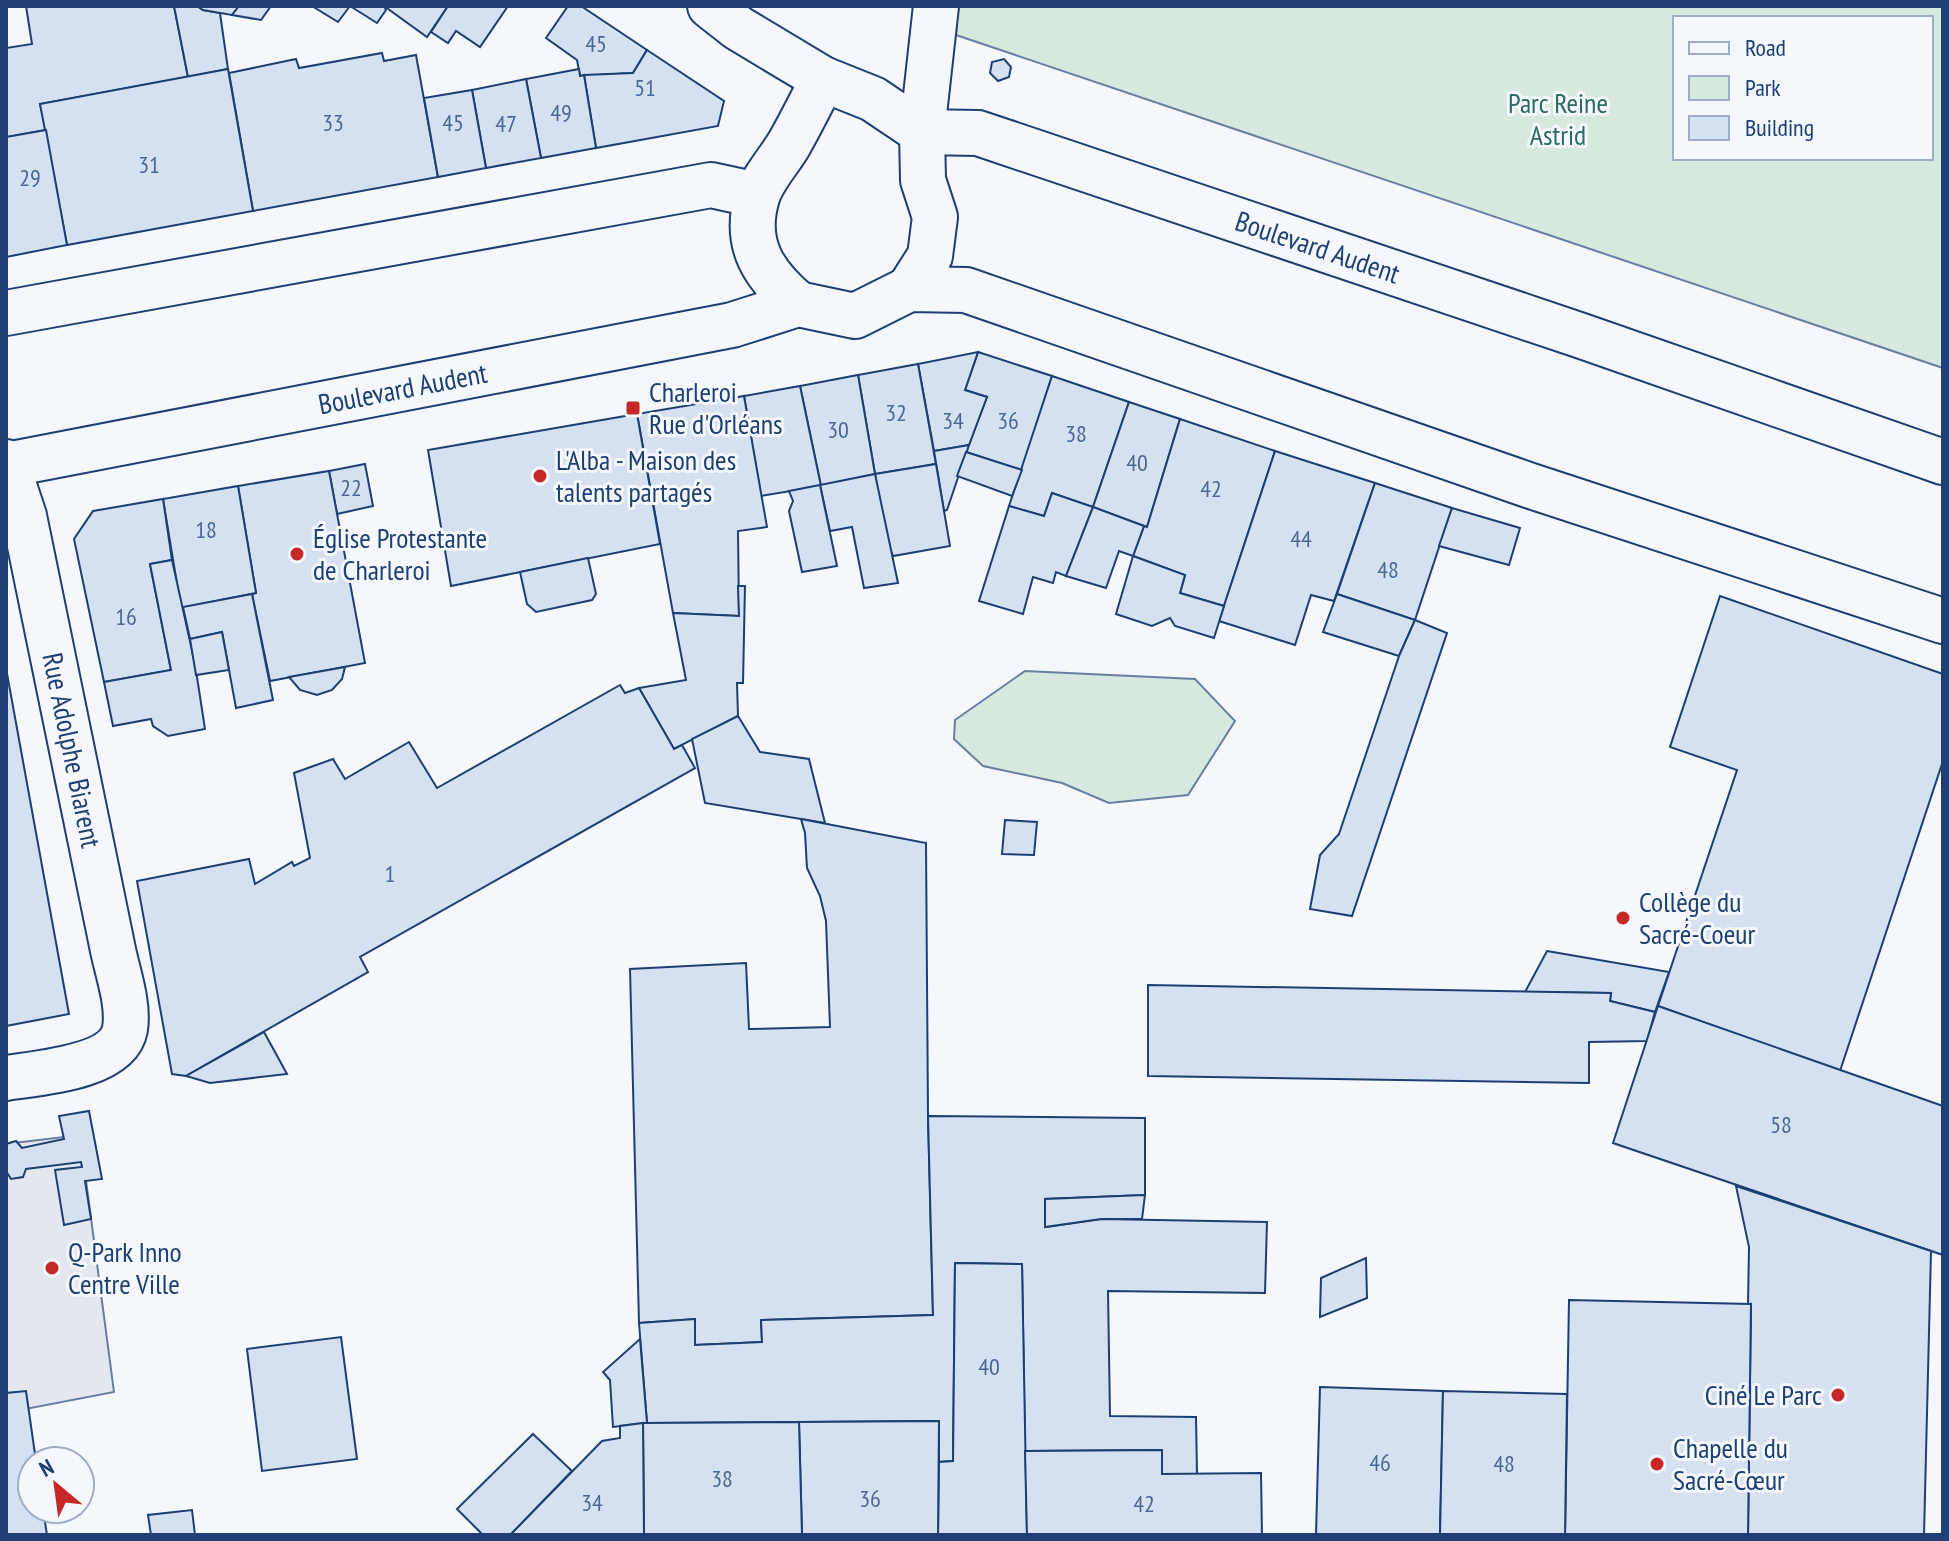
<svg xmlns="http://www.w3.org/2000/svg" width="1949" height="1541" viewBox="0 0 1949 1541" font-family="'PT Sans Narrow',sans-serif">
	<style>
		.green { fill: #d7e8df; stroke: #687fa3; stroke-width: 2; fill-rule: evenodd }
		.parking { fill: #e3e8f0; stroke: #687fa3; stroke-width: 2 }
		.building { fill: #d5e0f0; stroke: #1d3f73; stroke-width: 2 }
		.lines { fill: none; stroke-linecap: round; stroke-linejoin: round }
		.minor-casing { stroke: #1d3f73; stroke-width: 48 }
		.minor { stroke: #f4f7fb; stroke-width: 44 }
		.poi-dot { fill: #c62828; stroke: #f4f7fb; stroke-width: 3 }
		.labels { text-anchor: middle; stroke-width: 6; stroke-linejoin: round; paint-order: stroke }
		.number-label { font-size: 24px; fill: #4b6792 }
		.park-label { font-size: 28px; fill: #2c6c60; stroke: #f4f7fb }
		.street-label { font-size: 28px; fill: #1d3f73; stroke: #f4f7fb }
		.poi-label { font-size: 28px; fill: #1d3f73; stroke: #f4f7fb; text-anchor: start }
	</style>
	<rect width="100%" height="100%" fill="#f4f7fb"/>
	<g class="green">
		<path d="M958,6H1943V368L956,35ZM1675,18H1931V158H1675Z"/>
		<polygon points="1025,671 1195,679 1235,721 1188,795 1109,803 1062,783 983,766 954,739 955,720"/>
	</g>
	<polygon class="parking" points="80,1135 114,1392 20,1410 32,1509 6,1535 6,1144"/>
	<g class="building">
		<polygon points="26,6 174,6 188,77 40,104 46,130 7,137 6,48 32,44"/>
		<polygon points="174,6 197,6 203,10 220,13 228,69 188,77"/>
		<polygon points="197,6 239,6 232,15 203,10"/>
		<polygon points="239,6 271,6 261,20 232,15"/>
		<polygon points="312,6 384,6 386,10 377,23 350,6 338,22"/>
		<polygon points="384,6 448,6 427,37"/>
		<polygon points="448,6 508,6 480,47 456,31 448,43 431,32"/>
		<polygon points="568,6 581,6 647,50 633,73 580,76 577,60 546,38"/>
		<polygon points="647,50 724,101 718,126 596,148 584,75 633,73"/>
		<polygon points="382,53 384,61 416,55 438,177 253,211 229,73 296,59 299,68"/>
		<polygon points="1004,59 1011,67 1009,77 998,81 990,73 992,62"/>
		<polygon points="228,69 253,211 67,245 40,104"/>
		<polygon points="579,69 580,76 584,75 596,148 541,158 526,79"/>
		<polygon points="526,79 541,158 486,168 472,90"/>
		<polygon points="472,90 486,168 438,177 424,98"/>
		<polygon points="46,130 67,245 6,257 6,137"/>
		<polygon points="978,352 1052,376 1022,470 966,452 987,397 965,390"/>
		<polygon points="978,352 965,390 987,397 969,445 934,451 918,364"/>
		<polygon points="918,364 936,464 875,474 858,375"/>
		<polygon points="858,375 875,474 821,486 800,386"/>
		<polygon points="1052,376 1129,402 1093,507 1052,493 1044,516 1009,506"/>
		<polygon points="800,386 821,486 761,496 744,396"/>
		<polygon points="744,396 767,527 738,531 739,616 673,613 637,414"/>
		<polygon points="1129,402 1180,419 1147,527 1093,507"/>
		<polygon points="637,414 660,544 451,586 428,450"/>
		<polygon points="1180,419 1275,451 1224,606 1180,593 1185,575 1133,556 1144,526 1147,527"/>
		<polygon points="969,445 947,510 944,511 934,451"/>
		<polygon points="1275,451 1375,483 1334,601 1311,595 1295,645 1219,621"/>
		<polygon points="966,452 1022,470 1012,496 957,476"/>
		<polygon points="365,464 373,506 337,514 329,471"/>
		<polygon points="936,464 950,546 893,556 887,541 875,474"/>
		<polygon points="329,471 365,663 270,681 252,594 256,593 238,486"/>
		<polygon points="875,474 898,583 864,588 852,527 830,531 820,485"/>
		<polygon points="1375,483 1452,508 1415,620 1337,594"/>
		<polygon points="820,485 837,566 802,572 789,511 793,501 789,491"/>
		<polygon points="238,486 256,593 181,608 163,499"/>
		<polygon points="1052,493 1093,507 1066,576 1056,572 1053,583 1033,577 1023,614 979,601 1009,506 1044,516"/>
		<polygon points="163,499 172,560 150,564 171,670 104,682 74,539 93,511"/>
		<polygon points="1093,507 1144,526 1133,556 1119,551 1106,588 1066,576"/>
		<polygon points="1452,508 1520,528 1509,565 1439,546"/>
		<polygon points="1133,556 1185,575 1180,593 1224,606 1214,638 1175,626 1170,618 1152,626 1116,614"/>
		<polygon points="588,558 596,594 592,600 536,612 527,604 520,572"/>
		<polygon points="172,560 195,664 205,729 168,736 153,726 151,719 113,726 104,682 171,670 150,564"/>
		<polygon points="738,586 745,586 743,683 737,683 738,716 674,749 639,688 686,680 673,613 739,616"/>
		<polygon points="252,594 273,700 236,708 222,632 190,639 183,607"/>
		<polygon points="1337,594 1415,620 1399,656 1323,632"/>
		<polygon points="1720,596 1943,674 1943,761 1840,1071 1658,1006 1737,770 1670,747"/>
		<polygon points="1415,620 1447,633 1352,916 1310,909 1320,855 1339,834 1399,656"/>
		<polygon points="222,632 229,670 196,675 190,639"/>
		<polygon points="345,667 342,679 332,690 317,695 300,690 289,677"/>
		<polygon points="6,668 69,1014 6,1026"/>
		<polygon points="620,685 625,693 639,688 674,749 682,745 695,768 360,957 368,972 186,1076 172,1074 137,881 249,859 255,884 292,862 294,866 310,858 294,773 333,759 345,779 409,742 437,788"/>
		<polygon points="738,716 760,752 809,759 825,823 705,803 692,739"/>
		<polygon points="801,819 926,843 928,1116 933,1315 761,1320 762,1342 695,1345 695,1319 639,1323 630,969 746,963 749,1029 830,1027 826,921 820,896 807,868 805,833"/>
		<polygon points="1005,820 1037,822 1034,855 1002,854"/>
		<polygon points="1547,951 1669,972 1655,1012 1610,1001 1611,993 1525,992"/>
		<polygon points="1148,985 1611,993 1610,1001 1655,1012 1647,1041 1589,1042 1589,1083 1148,1076"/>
		<polygon points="1658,1006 1943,1106 1943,1255 1613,1143"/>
		<polygon points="264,1032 287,1074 210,1083 186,1076"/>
		<polygon points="89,1111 102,1179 85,1181 91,1219 64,1225 55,1170 82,1167 81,1162 26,1169 23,1177 11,1179 6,1171 6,1144 16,1141 22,1148 64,1139 59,1116"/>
		<polygon points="928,1116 1145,1118 1145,1195 1045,1199 1045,1227 1101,1219 1267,1222 1265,1293 1108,1291 1110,1416 1196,1417 1197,1474 1162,1474 1162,1450 1025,1451 1022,1264 955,1263 953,1461 939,1462 939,1421 647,1423 639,1323 695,1319 695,1345 762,1342 761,1320 933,1315"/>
		<polygon points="1736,1186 1931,1251 1924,1535 1748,1535 1751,1304 1748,1305 1749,1247"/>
		<polygon points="1145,1195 1142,1219 1101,1219 1045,1227 1045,1199"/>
		<polygon points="1366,1258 1367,1298 1320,1317 1321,1278"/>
		<polygon points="955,1263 1022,1264 1027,1535 938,1535 939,1462 953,1461"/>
		<polygon points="1569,1300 1751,1304 1748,1535 1565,1535"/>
		<polygon points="341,1337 357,1459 262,1471 247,1349"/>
		<polygon points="640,1339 647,1423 613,1427 610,1380 603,1372"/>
		<polygon points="1320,1387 1443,1391 1440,1535 1316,1535"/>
		<polygon points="26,1391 36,1461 32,1461 32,1509 43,1509 47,1535 6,1535 6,1393"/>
		<polygon points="1443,1391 1567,1394 1565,1535 1440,1535"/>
		<polygon points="939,1421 938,1535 802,1535 799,1422"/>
		<polygon points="799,1422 802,1535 644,1535 643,1423"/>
		<polygon points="643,1423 644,1535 510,1535 602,1441 620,1438 620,1426"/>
		<polygon points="533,1434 572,1471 510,1535 483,1535 457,1509"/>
		<polygon points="1162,1450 1162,1474 1261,1473 1262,1535 1027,1535 1025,1451"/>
		<polygon points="192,1510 195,1535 151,1535 148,1515"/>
	</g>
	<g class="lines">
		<g class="minor-casing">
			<g id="minor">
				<path id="s1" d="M710,6L738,28L823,79L873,99L922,132L978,133L1579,335L1943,462"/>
				<polyline points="909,289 930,256 935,217 923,180 922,132 936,6"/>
				<path d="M798,304C764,275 743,245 757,197C762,179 779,161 789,144C801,123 812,101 823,79"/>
				<polyline points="6,313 711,185 757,195"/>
				<path id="s2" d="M6,462L24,516L113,950C118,974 129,1004 125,1029C118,1068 38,1073 6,1078"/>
				<path id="s3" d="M6,465L732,325L798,304L855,316L909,289L966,290L1531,486L1943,621"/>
			</g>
		</g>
		<use href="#minor" class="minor"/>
	</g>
	<g class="poi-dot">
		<rect x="625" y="400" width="16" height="16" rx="4"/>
		<circle cx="540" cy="476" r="8"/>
		<circle cx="297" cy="554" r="8"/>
		<circle cx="1623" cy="918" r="8"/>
		<circle cx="52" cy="1268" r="8"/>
		<circle cx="1838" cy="1395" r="8"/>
		<circle cx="1657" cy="1464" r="8"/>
	</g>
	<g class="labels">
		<g class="number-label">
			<text x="596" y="52">45</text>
			<text x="645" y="96">51</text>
			<text x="561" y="121">49</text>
			<text x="333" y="131">33</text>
			<text x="453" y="131">45</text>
			<text x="506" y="132">47</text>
			<text x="149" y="173">31</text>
			<text x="30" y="186">29</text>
			<text x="896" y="421">32</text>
			<text x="953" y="429">34</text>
			<text x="1008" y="429">36</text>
			<text x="838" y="438">30</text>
			<text x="1076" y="442">38</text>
			<text x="1137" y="471">40</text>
			<text x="351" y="496">22</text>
			<text x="1211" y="497">42</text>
			<text x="206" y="538">18</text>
			<text x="1301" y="547">44</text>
			<text x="1388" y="578">48</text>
			<text x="126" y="625">16</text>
			<text x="390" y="882">1</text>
			<text x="1781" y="1133">58</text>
			<text x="989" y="1375">40</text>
			<text x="1380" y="1471">46</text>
			<text x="1504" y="1472">48</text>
			<text x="722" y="1487">38</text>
			<text x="870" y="1507">36</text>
			<text x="592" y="1511">34</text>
			<text x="1144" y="1512">42</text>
		</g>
		<g class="park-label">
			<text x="1558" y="113">Parc Reine<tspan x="1558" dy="32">Astrid</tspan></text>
		</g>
		<g class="street-label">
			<text dy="10" stroke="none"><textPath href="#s1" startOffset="662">Boulevard Audent</textPath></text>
			<text dy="10" stroke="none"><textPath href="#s3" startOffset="404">Boulevard Audent</textPath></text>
			<text dy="10" stroke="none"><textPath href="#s2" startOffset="296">Rue Adolphe Biarent</textPath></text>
		</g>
		<g class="poi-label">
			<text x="649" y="402">Charleroi<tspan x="649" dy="32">Rue d'Orléans</tspan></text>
			<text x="556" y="470">L'Alba - Maison des<tspan x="556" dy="32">talents partagés</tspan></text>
			<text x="313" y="548">Église Protestante<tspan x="313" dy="32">de Charleroi</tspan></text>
			<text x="1639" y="912">Collège du<tspan x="1639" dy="32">Sacré-Coeur</tspan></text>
			<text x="68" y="1262">Q-Park Inno<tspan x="68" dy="32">Centre Ville</tspan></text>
			<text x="1822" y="1405" text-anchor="end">Ciné Le Parc</text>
			<text x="1673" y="1458">Chapelle du<tspan x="1673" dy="32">Sacré-Cœur</tspan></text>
		</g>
	</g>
	<rect width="1949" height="1541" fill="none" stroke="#1d3f73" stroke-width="16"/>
	<rect x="1673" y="16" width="260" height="144" fill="#f4f7fb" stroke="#9eadc5" stroke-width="2"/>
	<rect x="1689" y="42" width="40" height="12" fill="#f4f7fb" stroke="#9eadc5" stroke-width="2"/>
	<text x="1745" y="56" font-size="24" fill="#1d3f73">Road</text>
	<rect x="1689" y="76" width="40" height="24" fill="#d7e8df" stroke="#9eadc5" stroke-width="2"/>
	<text x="1745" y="96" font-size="24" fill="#1d3f73">Park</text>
	<rect x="1689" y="116" width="40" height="24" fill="#d5e0f0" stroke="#9eadc5" stroke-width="2"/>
	<text x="1745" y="136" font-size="24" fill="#1d3f73">Building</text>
	<g transform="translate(56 1485) rotate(331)"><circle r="38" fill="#f4f7fb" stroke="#9eadc5" stroke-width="2"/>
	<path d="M0-6L14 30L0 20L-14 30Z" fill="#c62828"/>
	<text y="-12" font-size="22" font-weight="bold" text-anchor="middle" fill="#1d3f73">N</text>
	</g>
</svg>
